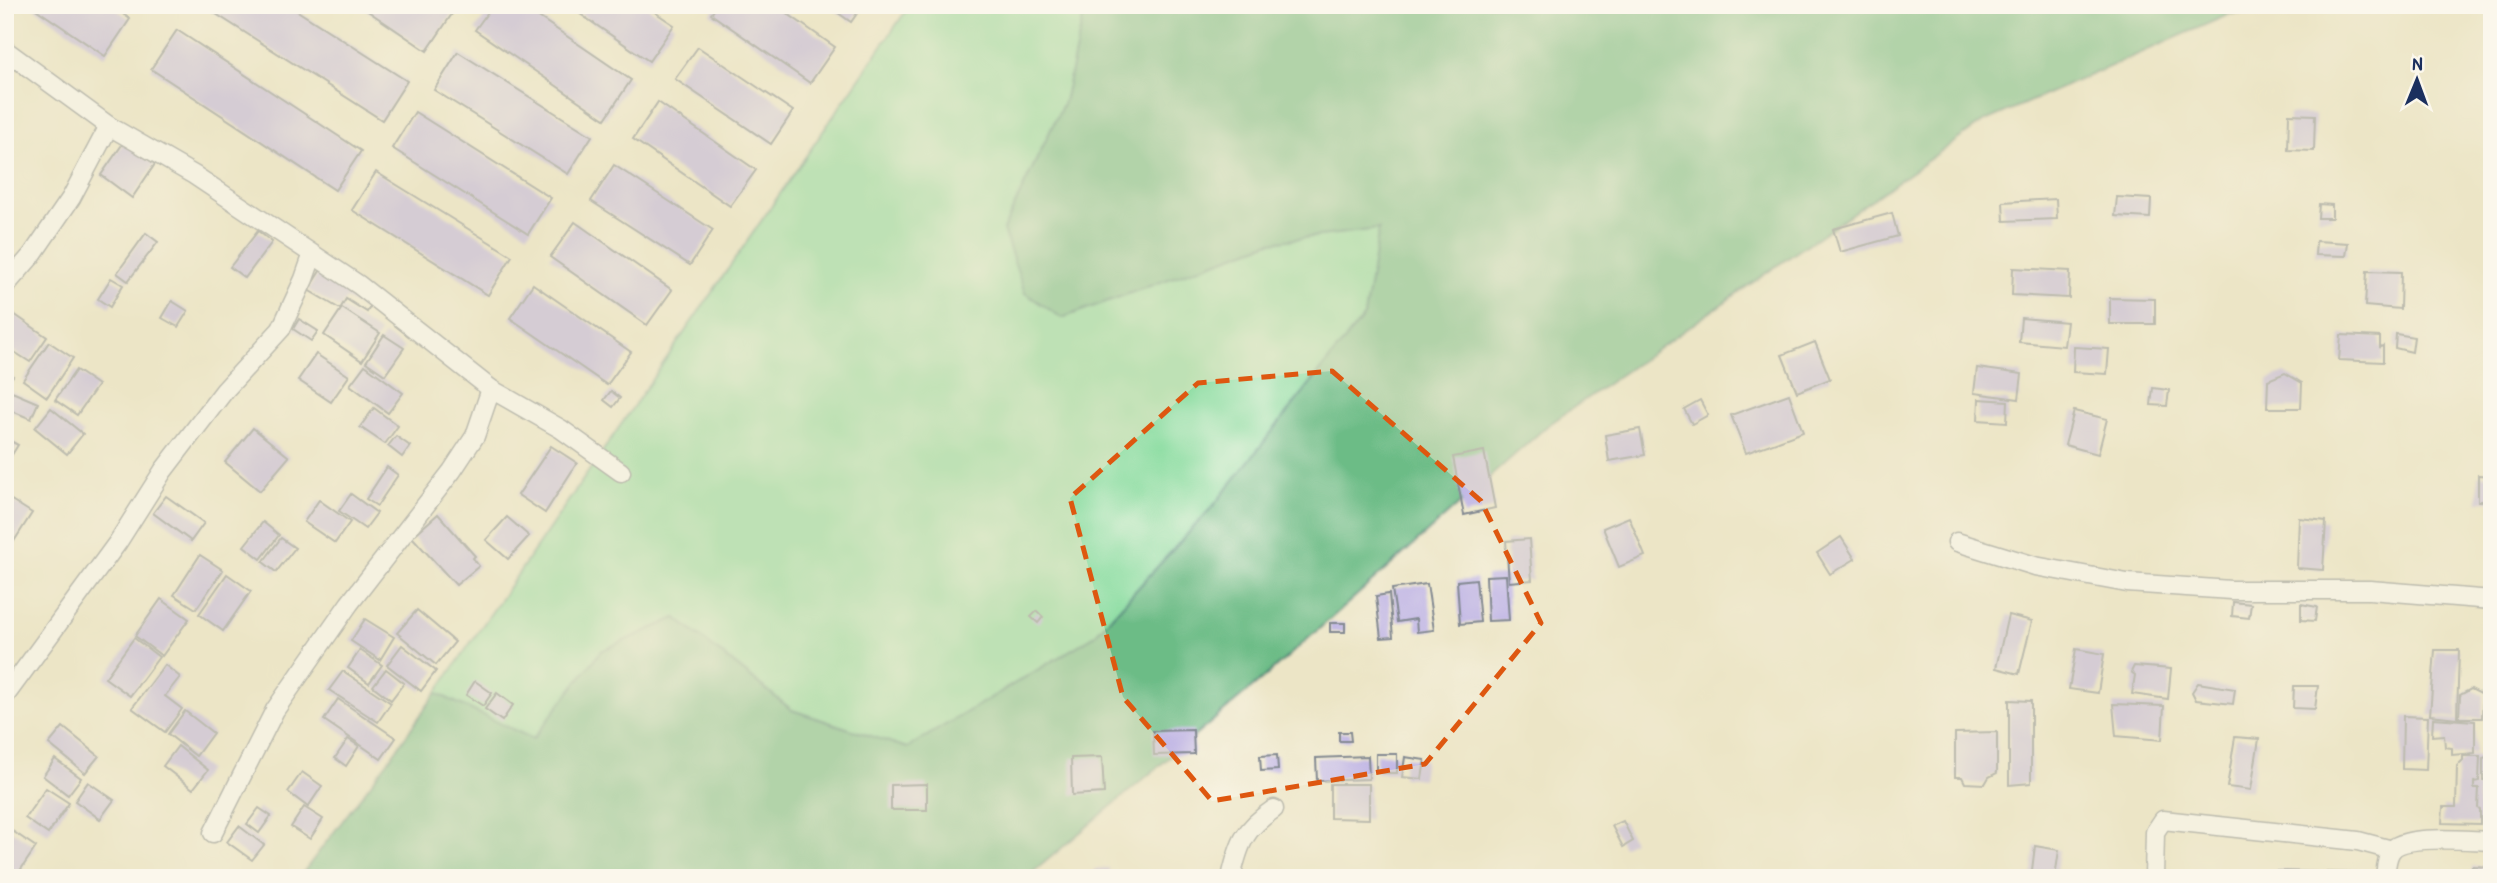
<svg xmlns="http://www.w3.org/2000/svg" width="2497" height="883" viewBox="0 0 2497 883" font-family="'Patrick Hand',sans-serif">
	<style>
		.green { fill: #86dc9f; stroke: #50867e; stroke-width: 2 }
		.forest { fill: #6cbc86; stroke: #447672; stroke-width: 2 }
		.building { fill: #b9aee4 }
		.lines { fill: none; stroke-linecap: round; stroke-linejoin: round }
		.minor-casing { stroke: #848a92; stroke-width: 21 }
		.minor { stroke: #fff; stroke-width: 18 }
		.marked { fill: none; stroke: #de5710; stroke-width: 5; stroke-dasharray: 14 9; stroke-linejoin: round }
	</style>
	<rect width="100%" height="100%" fill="#fbf7ec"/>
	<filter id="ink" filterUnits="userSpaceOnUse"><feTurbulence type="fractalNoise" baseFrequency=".0143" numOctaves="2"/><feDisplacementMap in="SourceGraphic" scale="14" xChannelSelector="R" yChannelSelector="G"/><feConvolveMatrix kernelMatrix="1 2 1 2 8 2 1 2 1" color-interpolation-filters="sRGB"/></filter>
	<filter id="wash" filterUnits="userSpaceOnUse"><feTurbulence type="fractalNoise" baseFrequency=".00686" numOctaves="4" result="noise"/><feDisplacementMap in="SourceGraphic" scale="28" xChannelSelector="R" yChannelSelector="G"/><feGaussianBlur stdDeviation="1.57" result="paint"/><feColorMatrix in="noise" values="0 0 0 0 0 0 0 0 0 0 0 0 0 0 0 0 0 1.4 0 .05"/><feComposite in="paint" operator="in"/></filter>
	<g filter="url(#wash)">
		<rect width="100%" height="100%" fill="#ece5c6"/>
		<polygon class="green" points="910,5 1086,5 1064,102 1003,230 1062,318 1270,242 1380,228 1364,316 1214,505 1094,636 907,748 792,710 676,618 601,651 533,739 436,693"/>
		<polygon class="forest" points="1086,5 2468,5 2230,14 1983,122 1547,426 1266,676 1026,878 299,878 391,757 436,693 533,739 601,651 676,618 792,710 907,748 1094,636 1214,505 1364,316 1379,229 1270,242 1062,318 1025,293 1003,230 1064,102"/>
		<g id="blocks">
			<g class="building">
				<polygon points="30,5 110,5 130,19 105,56"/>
				<polygon points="202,5 288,5 407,81 382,120"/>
				<polygon points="359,5 446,5 454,11 427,51"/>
				<polygon points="493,5 521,5 631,80 605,119 475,30"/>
				<polygon points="567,5 644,5 674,25 649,61"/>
				<polygon points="718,5 775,5 835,47 810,83 711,14"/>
				<polygon points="827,5 863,5 851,22"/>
				<polygon points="177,30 361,151 335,190 151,69"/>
				<polygon points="698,47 793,111 771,144 675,79"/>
				<polygon points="458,52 592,136 568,174 434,90"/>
				<polygon points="658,102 756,170 730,206 633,139"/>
				<polygon points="415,112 551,198 528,234 392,148"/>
				<polygon points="2289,114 2315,115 2314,151 2288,150"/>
				<polygon points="124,142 155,164 132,198 101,175"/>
				<polygon points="614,165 713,230 690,265 591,201"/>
				<polygon points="376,172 512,256 488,295 352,210"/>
				<polygon points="2117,197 2151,199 2150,218 2115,216"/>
				<polygon points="2056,199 2057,219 2004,221 2003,202"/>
				<polygon points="2319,204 2332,205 2332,218 2318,218"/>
				<polygon points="1892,213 1898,236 1840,252 1833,229"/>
				<polygon points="575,222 672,290 647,325 550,257"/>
				<polygon points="258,231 272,242 245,278 230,267"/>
				<polygon points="146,233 158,242 128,281 117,273"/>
				<polygon points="2316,241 2348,243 2346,256 2315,255"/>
				<polygon points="322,268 374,300 367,312 346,299 340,309 308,290"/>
				<polygon points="2013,268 2070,271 2069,298 2012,295"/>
				<polygon points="2367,271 2401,272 2400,309 2365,306"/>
				<polygon points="111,278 123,285 110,307 98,299"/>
				<polygon points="533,284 631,352 607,385 510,318"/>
				<polygon points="2110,298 2155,299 2155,324 2110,324"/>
				<polygon points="172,301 188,311 178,327 162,318"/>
				<polygon points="342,308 380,333 362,361 324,335"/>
				<polygon points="11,312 47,337 30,362 5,346 5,320"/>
				<polygon points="2021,318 2067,322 2064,346 2019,342"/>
				<polygon points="299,319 318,331 311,341 293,329"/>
				<polygon points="2396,334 2414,337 2412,352 2395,348"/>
				<polygon points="384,335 404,348 385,375 366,362"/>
				<polygon points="2341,335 2380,337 2380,347 2383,346 2383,362 2339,360"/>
				<polygon points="49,342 73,358 47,397 23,380"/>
				<polygon points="1815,342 1830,379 1797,392 1782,355"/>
				<polygon points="2074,347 2109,349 2107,374 2073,372"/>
				<polygon points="316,354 349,376 331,402 298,380"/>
				<polygon points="365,365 403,393 388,413 350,385"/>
				<polygon points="1977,368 2022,374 2019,399 1974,393"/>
				<polygon points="5,370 13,376 5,386"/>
				<polygon points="76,370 98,385 77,415 55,400"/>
				<polygon points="2285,373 2302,383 2301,408 2267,408 2268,380"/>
				<polygon points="2153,388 2169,390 2167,406 2151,405"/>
				<polygon points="5,389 38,403 31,419 5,408"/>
				<polygon points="611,391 620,398 613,407 604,400"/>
				<polygon points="1789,394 1803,432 1746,453 1731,415"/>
				<polygon points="1979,399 2008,401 2007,422 1978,420"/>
				<polygon points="1700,400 1708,415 1692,424 1684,409"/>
				<polygon points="51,408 83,434 67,454 35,428"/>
				<polygon points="374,408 398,426 385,444 360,427"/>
				<polygon points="2074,411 2107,419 2098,454 2065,445"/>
				<polygon points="253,428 289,457 260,491 225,462"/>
				<polygon points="1640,429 1645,455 1609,461 1605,435"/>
				<polygon points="396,436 410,446 402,457 388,446"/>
				<polygon points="5,438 18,445 5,466"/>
				<polygon points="551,446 577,463 545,513 518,495"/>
				<polygon points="1484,451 1495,508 1464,515 1453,457"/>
				<polygon points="387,467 398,475 377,506 366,499"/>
				<polygon points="2478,475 2492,476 2492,501 2478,501"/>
				<polygon points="351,494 377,513 365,529 339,511"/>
				<polygon points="5,496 32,513 9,549 5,546"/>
				<polygon points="166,496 204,523 191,541 153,513"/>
				<polygon points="319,500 350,522 335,543 304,522"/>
				<polygon points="438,514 475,556 473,558 479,566 456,585 412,537"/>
				<polygon points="507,517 529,536 508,559 486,540"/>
				<polygon points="1629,517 1645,556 1619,567 1603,528"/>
				<polygon points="2299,518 2326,521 2323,570 2297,568"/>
				<polygon points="263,522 279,535 261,559 244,546"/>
				<polygon points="1841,537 1855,559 1830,574 1817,553"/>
				<polygon points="281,538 295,548 276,572 263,562"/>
				<polygon points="1529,539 1532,580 1509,582 1506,541"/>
				<polygon points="200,555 223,570 196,609 174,595"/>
				<polygon points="227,574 251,591 223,631 199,614"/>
				<polygon points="1506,575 1509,620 1488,621 1486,576"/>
				<polygon points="1476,579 1480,622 1460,624 1457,581"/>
				<polygon points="1427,584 1434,630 1417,632 1416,619 1397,622 1392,589"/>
				<polygon points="1389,594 1393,637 1381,638 1376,596"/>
				<polygon points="161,599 189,619 162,656 135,636"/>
				<polygon points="2233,602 2251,604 2249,618 2232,616"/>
				<polygon points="2301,604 2317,607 2315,621 2301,620"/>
				<polygon points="417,610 455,642 436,665 397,633"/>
				<polygon points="1037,611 1043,617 1038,623 1031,617"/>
				<polygon points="2008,615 2032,621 2019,674 1996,668"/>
				<polygon points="365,619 394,637 380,660 351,641"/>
				<rect x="1330" y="623" width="15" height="9"/>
				<polygon points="134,638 159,657 130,696 105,678"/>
				<polygon points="402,645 436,671 421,691 387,665"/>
				<polygon points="2076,649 2104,654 2098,693 2069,689"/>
				<polygon points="360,650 382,665 369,683 348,668"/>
				<polygon points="2435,650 2459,650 2457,718 2430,715"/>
				<polygon points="165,665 180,677 165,696 182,709 165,732 132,708"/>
				<polygon points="2134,666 2171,669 2168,699 2132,694 2135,675 2131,672"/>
				<polygon points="386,669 404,683 391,700 373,686"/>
				<polygon points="343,671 391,703 378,722 329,690"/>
				<polygon points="475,681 492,693 483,706 466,695"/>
				<polygon points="2488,682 2492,683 2492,718 2487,717"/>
				<polygon points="2198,683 2235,689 2233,704 2196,700 2192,692"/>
				<polygon points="2294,686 2318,686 2315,709 2293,708"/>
				<polygon points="2471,689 2483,695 2482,718 2459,718 2460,695"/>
				<polygon points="497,693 513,705 502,721 485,709"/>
				<polygon points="338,699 396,738 381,759 324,720"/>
				<polygon points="2009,700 2031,701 2031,783 2009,785"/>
				<polygon points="2113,704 2164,706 2162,740 2116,736"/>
				<polygon points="185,711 213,733 196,756 168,734"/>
				<polygon points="2403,716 2428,717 2426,770 2402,769"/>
				<polygon points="2433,718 2475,721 2475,753 2452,755 2452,748 2445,747 2444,735 2432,736"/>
				<polygon points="63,727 99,756 85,773 49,744"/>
				<polygon points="1193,730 1194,754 1154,755 1153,731"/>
				<polygon points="1339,732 1350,732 1351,741 1339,741"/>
				<polygon points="1997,732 1997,773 1989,777 1985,784 1965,783 1962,777 1955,777 1955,733"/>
				<polygon points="2235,737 2259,739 2251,790 2227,787"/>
				<polygon points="348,739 359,746 346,766 335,758"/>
				<polygon points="178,746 208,770 193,789 163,766"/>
				<rect x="1376" y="754" width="21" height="19"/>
				<polygon points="1277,755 1278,770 1261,771 1260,756"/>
				<polygon points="1368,756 1369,779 1317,781 1316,758"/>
				<polygon points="2463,756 2480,756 2479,781 2474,782 2474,788 2479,788 2478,808 2480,809 2480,824 2442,823 2443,807 2456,807 2457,766 2463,760"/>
				<polygon points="2490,756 2492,756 2492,780 2483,780 2483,758"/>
				<polygon points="1102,757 1104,793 1072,795 1071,758"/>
				<polygon points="1405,757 1425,760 1422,779 1402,777"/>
				<polygon points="55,759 81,778 68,795 43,776"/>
				<polygon points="302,772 322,786 308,807 288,792"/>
				<polygon points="88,782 114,800 100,819 75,801"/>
				<polygon points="927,784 927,810 891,810 891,785"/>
				<polygon points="1330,784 1369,784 1369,819 1330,818"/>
				<polygon points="46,788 69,803 48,834 25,818"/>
				<polygon points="304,807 323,819 310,839 291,827"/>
				<polygon points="259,808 271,816 259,833 247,824"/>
				<polygon points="1623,821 1633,841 1623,847 1612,826"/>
				<polygon points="239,826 264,845 252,860 227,842"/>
				<polygon points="8,828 36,847 15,878 5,878 5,832"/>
				<polygon points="2035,846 2059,850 2055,878 2031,878"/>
				<polygon points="2472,866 2492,867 2492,878 2471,878"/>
				<polygon points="1109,868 1109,878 1095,878 1095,869"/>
				<polygon points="2275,871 2360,873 2360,878 2275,878"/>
			</g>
		</g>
	</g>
	<g filter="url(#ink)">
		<use href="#blocks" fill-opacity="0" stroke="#848a92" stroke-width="2"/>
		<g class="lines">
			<g class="minor-casing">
				<g id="minor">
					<polyline points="5,50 109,126 194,175 359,285 491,389 561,429 621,472"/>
					<polyline points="5,286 32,255 71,198 109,126"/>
					<polyline points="1957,542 2035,566 2127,583 2231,590 2370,590 2492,600"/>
					<polyline points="5,696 118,542 163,471 225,390 281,329 304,279 312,256"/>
					<polyline points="213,833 275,710 349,604 452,471 475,436 491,389"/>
					<path d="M1231,878C1239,843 1244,829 1274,809"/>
					<polyline points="2154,878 2155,832 2163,820 2358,841 2392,850"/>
					<path d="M2385,878C2386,869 2386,859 2391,851C2403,833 2471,841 2492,841"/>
				</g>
			</g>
			<use href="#minor" class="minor"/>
		</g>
	</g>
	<path d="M0 0H2497V883H0ZM1332,371L1481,501L1541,623L1425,764L1212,801L1123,697L1070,498L1198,383Z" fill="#ece5c6" fill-opacity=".55" fill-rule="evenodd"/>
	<path class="marked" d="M1332,371L1481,501L1541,623L1425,764L1212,801L1123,697L1070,498L1198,383Z"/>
	<rect width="2497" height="883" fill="none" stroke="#fbf7ec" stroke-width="28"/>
	<g transform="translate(2417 80) rotate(1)" stroke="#fbf7ec" stroke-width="5" paint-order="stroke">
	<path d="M0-5L12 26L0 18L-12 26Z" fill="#1b2f5e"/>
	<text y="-10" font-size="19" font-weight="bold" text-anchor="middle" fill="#1b2f5e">N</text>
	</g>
</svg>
